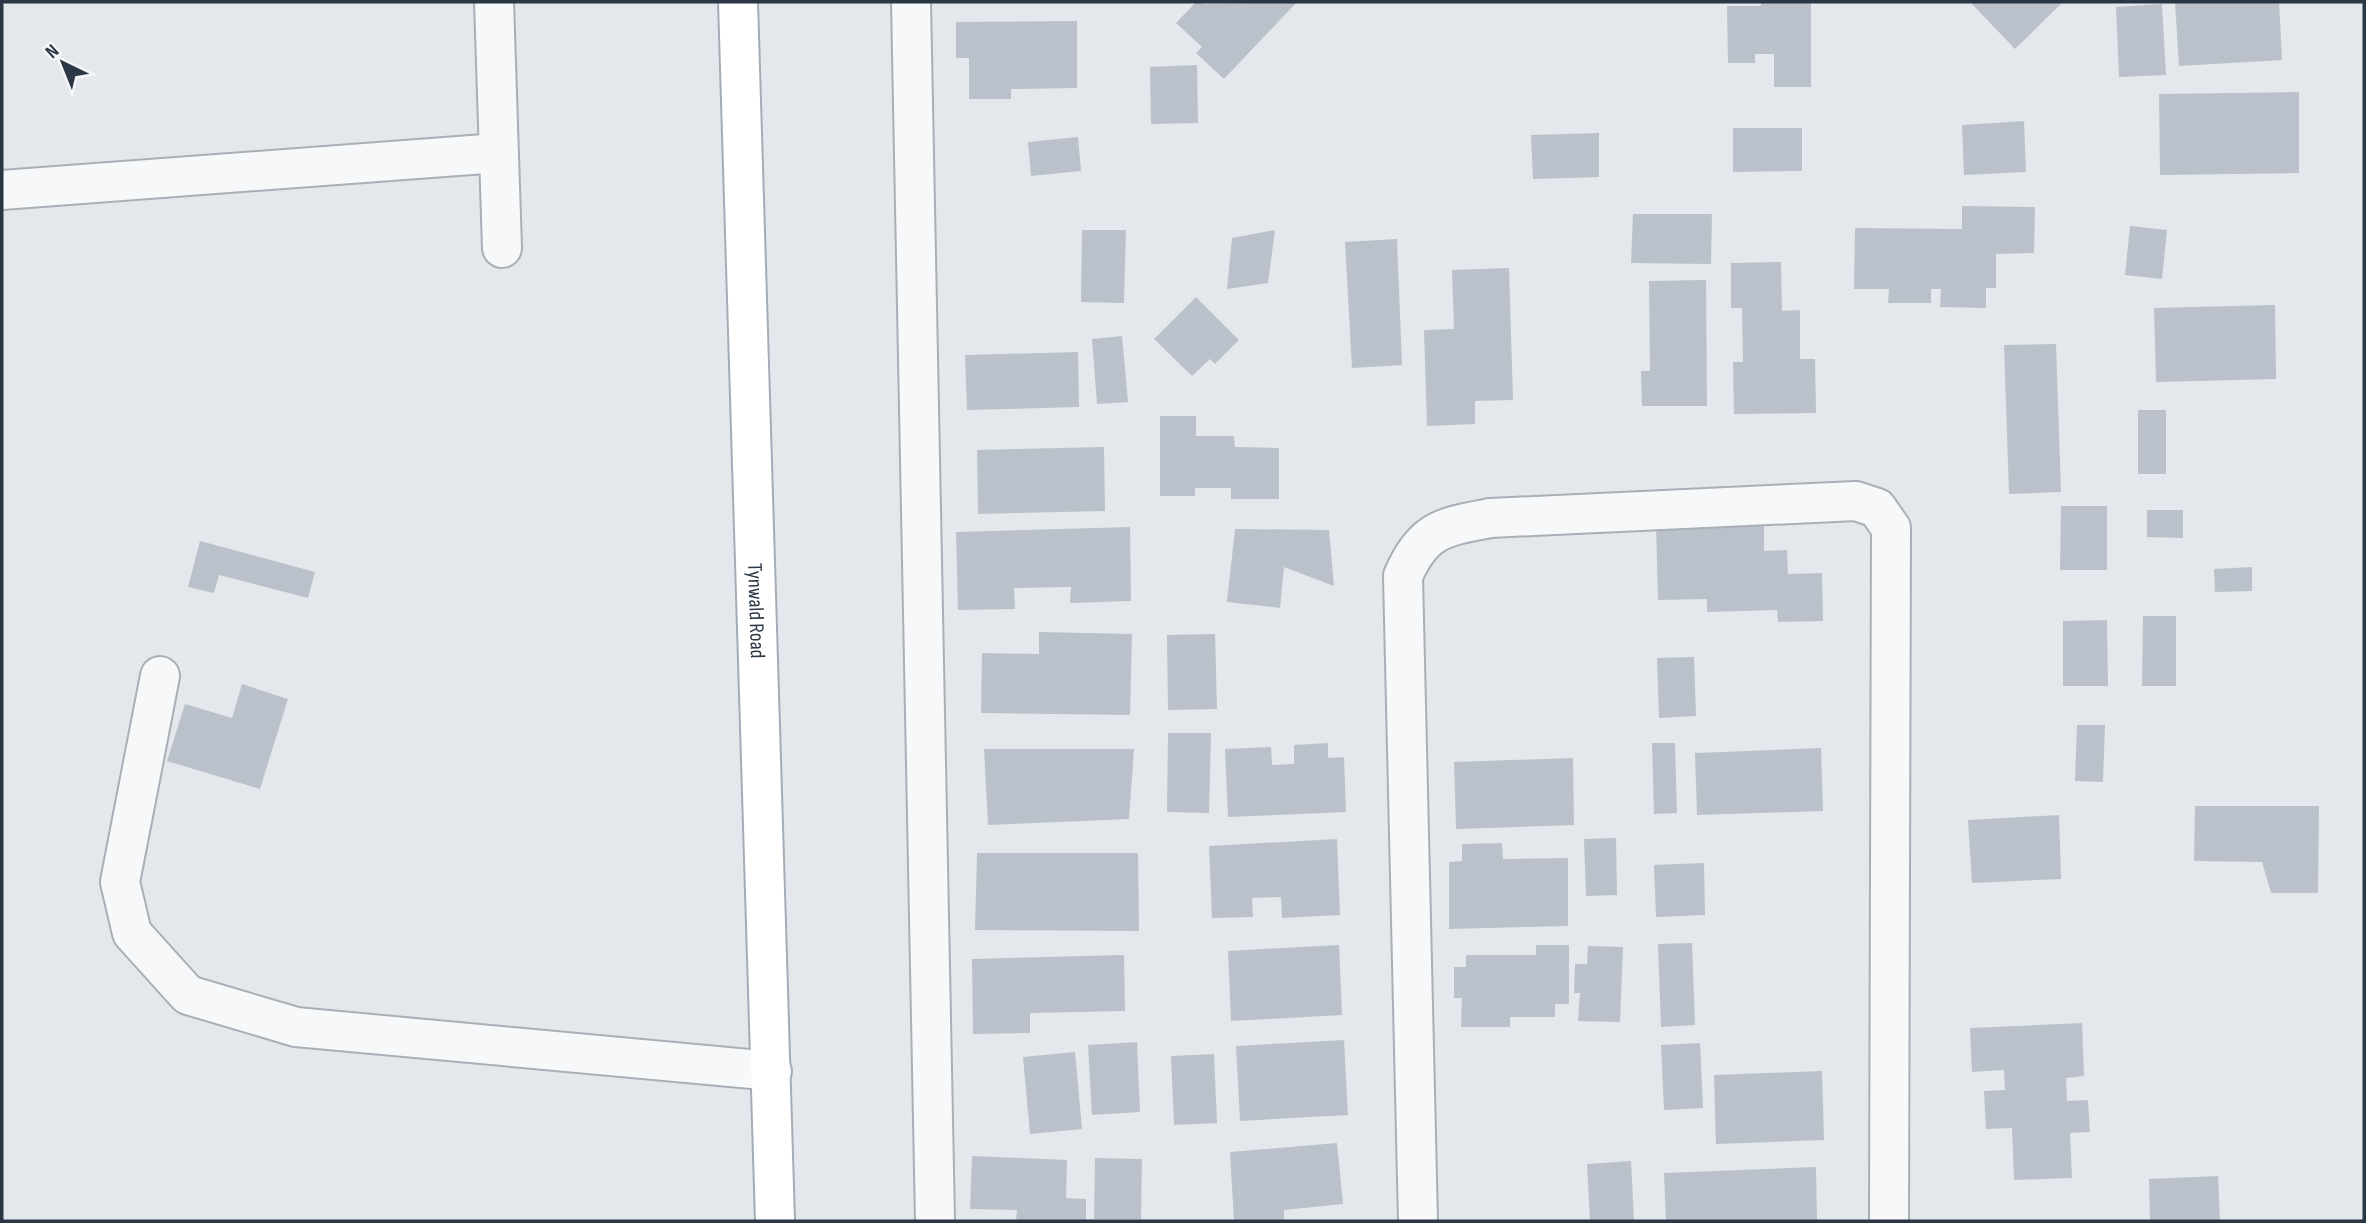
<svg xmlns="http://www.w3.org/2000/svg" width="2366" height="1223" viewBox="0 0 2366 1223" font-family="'Sofia Sans Condensed',sans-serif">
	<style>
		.building { fill: #bbc1ca }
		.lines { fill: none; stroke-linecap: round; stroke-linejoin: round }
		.minor-casing { stroke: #a9afb7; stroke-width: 42 }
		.major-casing { stroke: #a3adb8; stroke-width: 42 }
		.minor { stroke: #f7f8fa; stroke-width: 38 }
		.major { stroke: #fff; stroke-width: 38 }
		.labels { text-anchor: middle; stroke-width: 5; stroke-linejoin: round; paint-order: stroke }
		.street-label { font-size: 21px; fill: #2b3745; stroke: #f4f6f9 }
	</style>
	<rect width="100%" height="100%" fill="#e4e8ec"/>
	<g class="building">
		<polygon points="1196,2 1206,4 1297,2 1224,79 1196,53 1202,47 1176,23"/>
		<polygon points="1761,2 1811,2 1811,87 1774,87 1774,54 1755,54 1755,63 1728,63 1727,6 1761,6"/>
		<polygon points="1974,2 2063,2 2015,49 1972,4"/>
		<polygon points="2175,2 2279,2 2282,60 2179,66"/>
		<polygon points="2162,4 2166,75 2119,77 2116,7"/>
		<polygon points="1077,21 1077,88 1011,89 1011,99 969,99 969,58 956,58 956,22"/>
		<polygon points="1197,65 1198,123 1151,124 1150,67"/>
		<polygon points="2299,92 2299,173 2160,175 2159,94"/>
		<polygon points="2024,121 2026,172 1964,175 1962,125"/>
		<polygon points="1733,128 1802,128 1802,171 1733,172"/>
		<polygon points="1599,133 1599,177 1533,179 1531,135"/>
		<polygon points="1078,137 1081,171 1031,176 1028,142"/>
		<polygon points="1962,206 2035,207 2034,253 1996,254 1996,288 1986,288 1986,308 1940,307 1941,289 1931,289 1931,303 1888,303 1889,289 1854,289 1855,228 1962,229"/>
		<polygon points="1633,214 1712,214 1711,264 1631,263"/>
		<polygon points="2130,226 2167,230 2162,279 2125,275"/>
		<polygon points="1082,230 1126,230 1124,303 1081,302"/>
		<polygon points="1275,230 1268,283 1227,289 1232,238"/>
		<polygon points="1397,239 1402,365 1352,368 1345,242"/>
		<polygon points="1781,262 1782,311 1800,310 1800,359 1815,359 1816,413 1734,414 1733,362 1743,362 1742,308 1731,308 1731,263"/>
		<polygon points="1509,268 1513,400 1475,401 1475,424 1427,426 1424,330 1454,329 1452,270"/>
		<polygon points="1706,280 1707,406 1642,406 1641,371 1650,371 1649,281"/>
		<polygon points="1196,297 1239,340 1215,364 1210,359 1192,376 1154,339"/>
		<polygon points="2275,305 2276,379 2156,382 2154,308"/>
		<polygon points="1122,336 1128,402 1097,404 1092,339"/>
		<polygon points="2056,344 2061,492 2009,494 2004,345"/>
		<polygon points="1078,352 1079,407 967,410 965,355"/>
		<rect x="2138" y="410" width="28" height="64"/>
		<polygon points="1160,416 1196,416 1196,436 1234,436 1235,447 1279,448 1279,499 1231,499 1231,488 1195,488 1195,496 1160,496"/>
		<polygon points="1104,447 1105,511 978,514 977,450"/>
		<polygon points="2061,506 2107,506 2107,570 2060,570"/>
		<polygon points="2147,510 2183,510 2183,538 2147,537"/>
		<polygon points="1764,523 1764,551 1787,550 1788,574 1822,573 1823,621 1778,622 1777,610 1707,612 1707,599 1658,600 1656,526"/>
		<polygon points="1130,527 1131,601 1070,603 1071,587 1014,588 1015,609 958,610 956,532"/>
		<polygon points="1235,529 1329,530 1334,586 1284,567 1280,608 1227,602"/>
		<polygon points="200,541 315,572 308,598 219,575 214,593 188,587"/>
		<polygon points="2252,567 2252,591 2215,592 2214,569"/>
		<polygon points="2143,616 2176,616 2176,686 2142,686"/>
		<polygon points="2107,620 2108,686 2063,686 2063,621"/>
		<polygon points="1039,632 1132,634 1130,715 981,713 982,653 1039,654"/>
		<polygon points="1215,634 1217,709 1168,710 1167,635"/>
		<polygon points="1694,657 1696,716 1659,718 1657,658"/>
		<polygon points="242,684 288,699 260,789 167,761 185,704 232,718"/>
		<polygon points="2077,725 2105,725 2103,782 2075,781"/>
		<polygon points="1168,733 1211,733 1209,813 1167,812"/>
		<polygon points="1328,743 1328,758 1344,757 1346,812 1228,817 1225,749 1271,747 1272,765 1294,764 1294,745"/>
		<polygon points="1652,743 1675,743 1677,813 1654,814"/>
		<polygon points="1821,748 1823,811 1697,815 1695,753"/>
		<polygon points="984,749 1134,749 1129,819 988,825"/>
		<polygon points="1573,758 1574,825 1456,829 1454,762"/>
		<polygon points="2195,806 2319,806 2318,893 2271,893 2262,862 2194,861"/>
		<polygon points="2059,815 2061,879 1972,883 1968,820"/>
		<polygon points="1616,838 1617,895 1586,896 1584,839"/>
		<polygon points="1337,839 1340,915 1282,918 1281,897 1252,898 1253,917 1212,918 1209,846"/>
		<polygon points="1502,843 1503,859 1568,858 1568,926 1449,929 1449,862 1462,861 1462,844"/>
		<polygon points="977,853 1138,853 1139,931 975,930"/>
		<polygon points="1704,863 1705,915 1656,917 1654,865"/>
		<polygon points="1692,943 1695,1025 1661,1027 1658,944"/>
		<polygon points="1339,945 1342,1015 1231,1021 1228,951"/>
		<polygon points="1536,945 1569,945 1569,1004 1555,1004 1555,1017 1510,1017 1510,1027 1461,1027 1462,998 1454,998 1454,967 1466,967 1466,955 1536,955"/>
		<polygon points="1588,946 1623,947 1620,1022 1578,1021 1580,993 1574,993 1575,964 1587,964"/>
		<polygon points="1124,955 1125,1011 1030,1013 1030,1033 973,1034 972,959"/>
		<polygon points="2082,1023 2084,1076 2066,1078 2067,1101 2088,1100 2090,1132 2070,1133 2072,1178 2014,1180 2012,1128 1986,1129 1984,1091 2005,1090 2004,1070 1972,1072 1970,1028"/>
		<polygon points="1344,1040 1348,1115 1240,1121 1236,1046"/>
		<polygon points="1137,1042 1140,1112 1092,1115 1088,1045"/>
		<polygon points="1700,1043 1703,1108 1664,1110 1661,1045"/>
		<polygon points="1075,1052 1082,1129 1030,1134 1023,1057"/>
		<polygon points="1214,1054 1217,1123 1174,1125 1171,1056"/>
		<polygon points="1822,1071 1824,1140 1716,1144 1714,1075"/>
		<polygon points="1337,1143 1343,1204 1284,1210 1284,1221 1234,1221 1230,1152"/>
		<polygon points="972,1156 1067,1160 1066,1198 1086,1199 1086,1221 1016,1221 1017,1210 970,1209"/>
		<polygon points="1095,1158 1142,1159 1141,1219 1094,1219"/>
		<polygon points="1631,1161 1634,1221 1590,1221 1587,1164"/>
		<polygon points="1816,1167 1817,1221 1666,1221 1664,1173"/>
		<polygon points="2218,1176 2220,1221 2150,1221 2149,1179"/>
	</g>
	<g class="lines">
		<g class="minor-casing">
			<g id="minor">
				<polyline points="494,2 502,248"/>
				<polyline points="911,2 935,1221"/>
				<polyline points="2,190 498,153"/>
				<polyline points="160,676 120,882 132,933 188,995 296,1027 772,1071"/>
				<path d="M1418,1221L1403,576C1423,529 1443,527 1490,518L1856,501L1877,508L1891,528L1889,1221"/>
			</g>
		</g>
		<g class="major-casing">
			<g id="major">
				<path id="s1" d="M738,2L775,1221"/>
			</g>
		</g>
		<use href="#minor" class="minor"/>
		<use href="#major" class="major"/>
	</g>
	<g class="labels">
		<g class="street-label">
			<text dy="7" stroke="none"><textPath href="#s1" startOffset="609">Tynwald Road</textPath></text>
		</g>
	</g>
	<rect width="2366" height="1223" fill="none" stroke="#2b3745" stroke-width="7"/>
	<g transform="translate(63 63) rotate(317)" stroke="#f4f6f9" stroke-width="5" paint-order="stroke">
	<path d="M0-5L12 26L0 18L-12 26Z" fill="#2b3745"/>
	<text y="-10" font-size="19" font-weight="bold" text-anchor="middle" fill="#2b3745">N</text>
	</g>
</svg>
